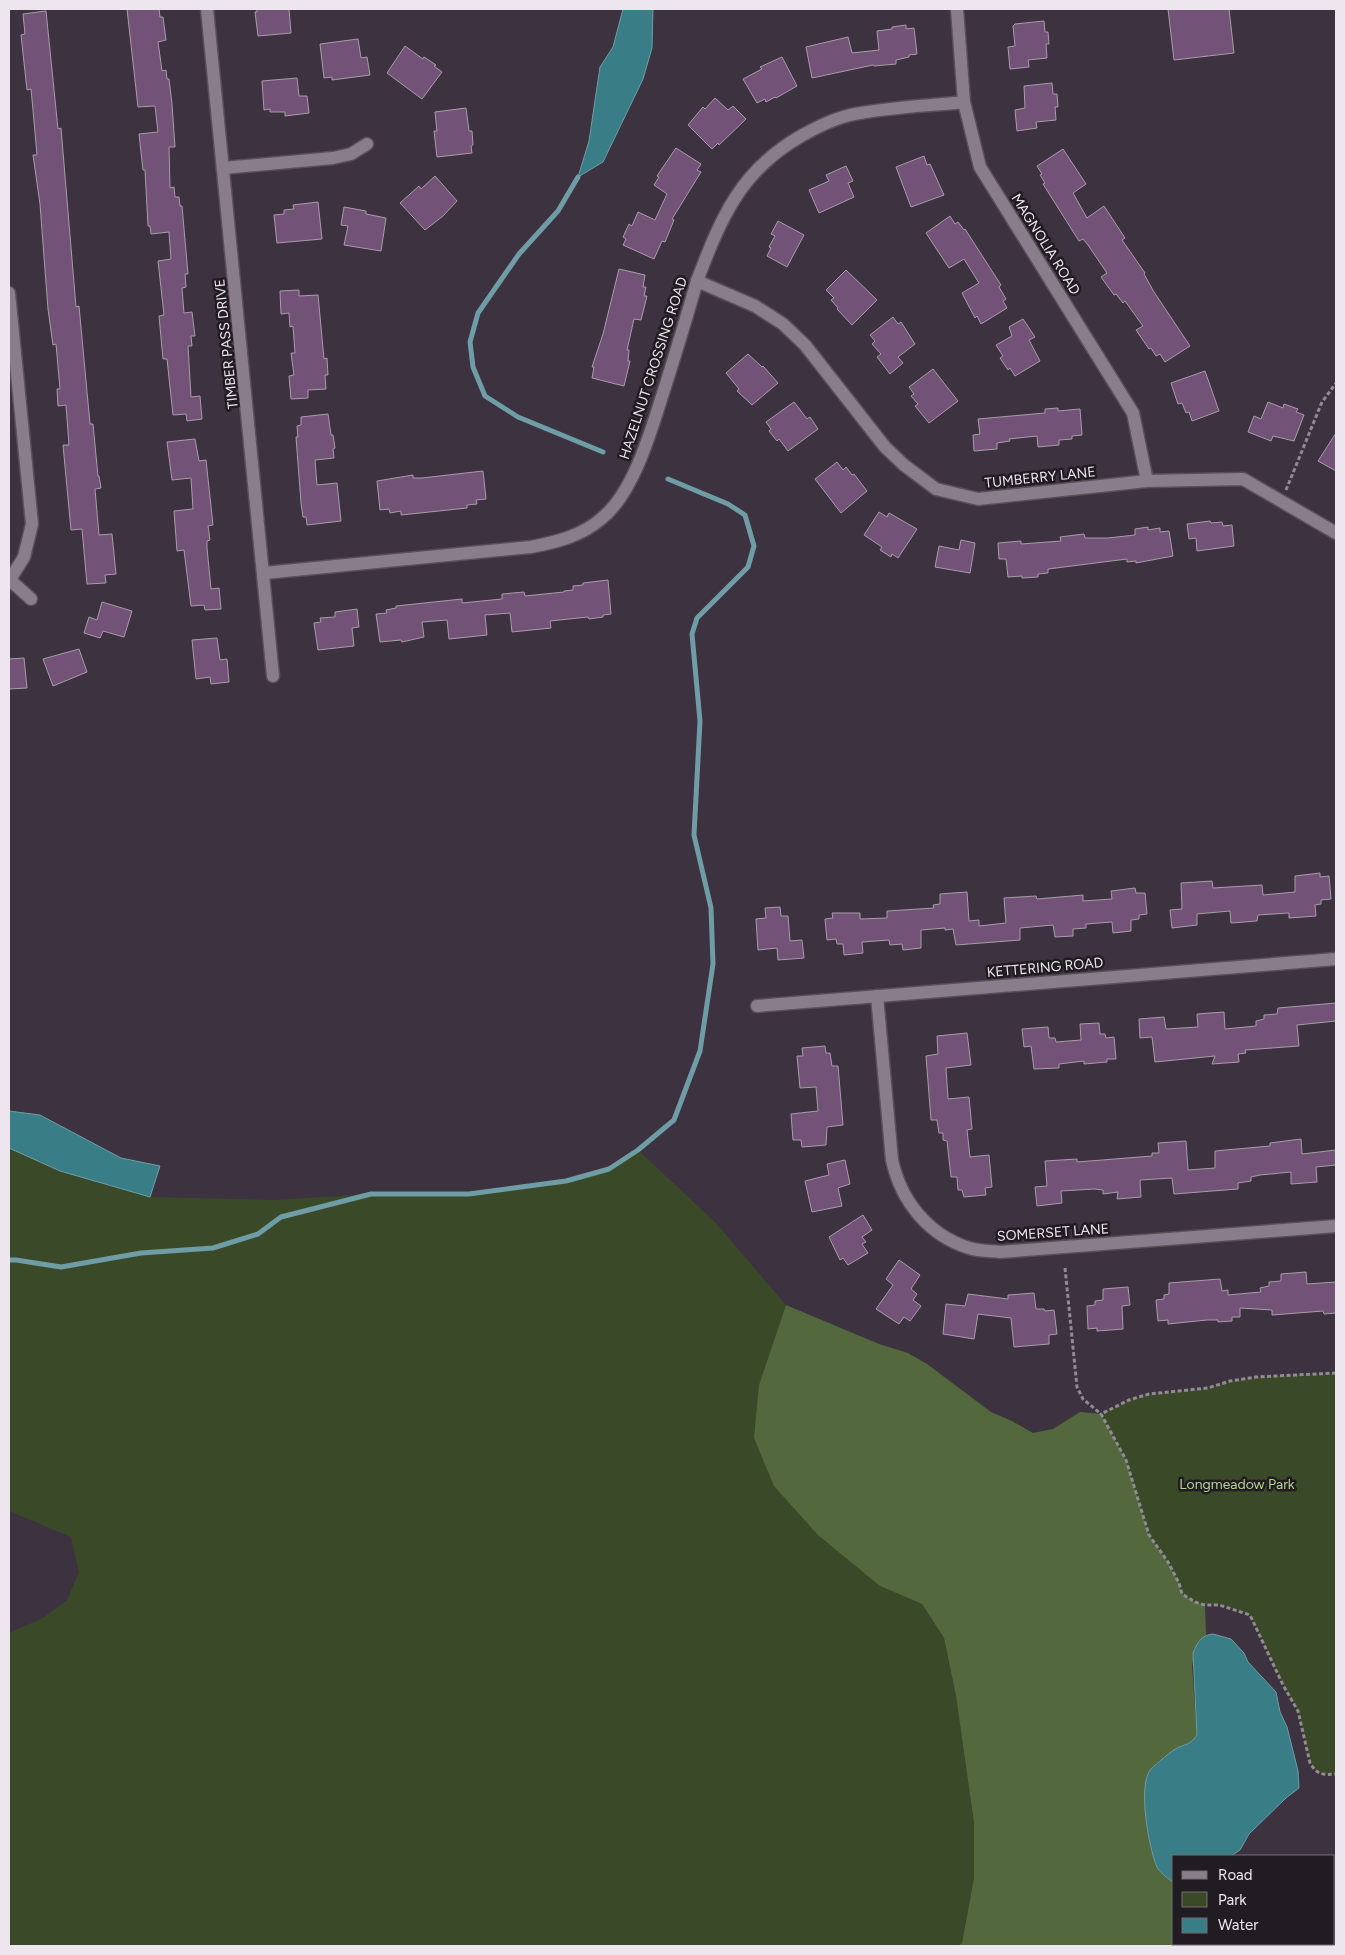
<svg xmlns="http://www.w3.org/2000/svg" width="1345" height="1955" viewBox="0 0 1345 1955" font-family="Figtree,sans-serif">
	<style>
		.green { fill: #3a4a29 }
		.forest { fill: #53683c }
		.water { fill: #397e86; stroke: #6f9da5 }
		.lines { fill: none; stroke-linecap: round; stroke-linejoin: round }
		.stream { stroke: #6f9da5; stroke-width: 5 }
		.building { fill: #725277; stroke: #a99caa }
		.street-casing { stroke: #584f59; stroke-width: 15 }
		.path { stroke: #938a95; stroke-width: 3; stroke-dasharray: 4 2.5; stroke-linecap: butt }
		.street { stroke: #8a7d8b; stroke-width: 12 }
		.labels { text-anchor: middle; stroke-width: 5; stroke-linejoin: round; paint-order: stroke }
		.street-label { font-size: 14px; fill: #ede6ee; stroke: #211c22 }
		.park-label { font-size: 14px; fill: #b3d58e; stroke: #211c22 }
	</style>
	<rect width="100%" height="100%" fill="#3d323f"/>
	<g class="green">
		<polygon points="9,1148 60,1171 150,1197 275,1200 371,1194 469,1194 566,1181 609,1169 638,1150 715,1222 786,1305 759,1385 880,1586 922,1604 944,1638 956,1696 974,1823 974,1878 962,1943 958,1946 9,1946 9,1633 43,1618 67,1600 79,1572 71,1537 9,1511"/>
		<path d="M1336,1373V1774C1323,1775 1317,1775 1310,1763L1298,1711L1283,1685L1250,1615L1219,1605H1205L1195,1602L1182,1594L1179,1583L1168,1562L1149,1535L1126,1460L1101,1414L1129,1400L1149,1394L1208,1388L1230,1381L1256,1377Z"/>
	</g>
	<path class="forest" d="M786,1305L879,1344L908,1353L927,1364L991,1412L1012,1421L1033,1433L1053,1429L1080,1412L1101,1414L1126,1460L1149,1535L1168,1562L1179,1583L1182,1594L1195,1602L1205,1605L1206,1635L1197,1643L1192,1666L1197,1735C1191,1744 1187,1744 1179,1747C1172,1750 1156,1763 1151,1769C1137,1784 1149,1849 1157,1867C1160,1873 1168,1878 1174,1883V1944H1228L1227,1946H958L962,1943L974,1878V1823L956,1696L944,1638L922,1604L880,1586L818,1535L774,1486L754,1438L759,1385Z"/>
	<g class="water">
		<polygon points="623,9 653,9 652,48 643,79 603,162 578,177 589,141 600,67 613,47"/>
		<polygon points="9,1111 40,1115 121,1158 160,1166 150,1197 60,1171 9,1148"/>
		<path d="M1213,1634L1231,1639L1244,1653L1248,1662L1276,1692L1280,1712L1287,1727L1298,1771L1299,1788L1286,1798L1249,1834L1240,1850L1231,1856H1174V1883C1168,1878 1160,1873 1157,1867C1149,1849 1137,1784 1151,1769C1156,1764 1172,1750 1179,1747C1187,1744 1191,1744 1197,1735L1193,1653C1197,1643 1201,1635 1213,1634Z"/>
	</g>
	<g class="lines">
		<g class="stream">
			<polyline points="578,177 558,211 519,254 478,313 470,342 473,367 485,396 518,417 603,452"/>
			<polyline points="9,1260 16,1260 61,1267 141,1253 213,1248 258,1234 281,1217 371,1194 469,1194 566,1181 609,1169 638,1150 674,1120 700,1051 713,964 711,908 694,835 700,721 692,634 697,618 748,567 754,546 745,515 728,504 668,479"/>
		</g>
	</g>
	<g class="building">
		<polygon points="127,9 159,9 160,17 163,17 166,40 158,42 162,71 166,70 167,79 169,79 172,104 175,147 169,147 170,188 174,187 175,197 179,197 180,206 182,206 188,274 185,274 186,287 182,288 184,313 192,312 195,336 191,336 192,346 188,346 191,397 200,396 202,419 187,421 186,414 173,415 167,359 163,359 159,316 164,315 158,261 171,259 169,232 151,234 150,226 148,226 145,170 143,170 139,134 158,132 155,106 138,107"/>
		<polygon points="257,9 289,9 291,33 258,36 255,12 257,12"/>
		<polygon points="1168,9 1229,9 1234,53 1174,60"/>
		<polygon points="46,11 58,129 61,128 76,307 79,306 90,424 93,424 98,476 99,476 101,488 95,489 99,535 112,534 116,574 105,575 106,583 87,584 82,529 71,530 63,445 69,445 66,405 58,406 57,389 60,389 56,344 53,345 48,309 40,204 33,155 37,155 33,110 31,89 27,90 21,35 25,34 23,14"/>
		<polygon points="1044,21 1045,32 1048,32 1049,44 1046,44 1047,58 1028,60 1029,67 1010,69 1008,47 1015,46 1013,26 1015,24"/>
		<polygon points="906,25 906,29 914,28 917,54 909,55 909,57 896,60 896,64 874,66 873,65 812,78 806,47 848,37 852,53 879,50 877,31 892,29 892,27"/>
		<polygon points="358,39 361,58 367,57 370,75 332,80 332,77 324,78 320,44"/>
		<polygon points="405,46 423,59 424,57 436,65 434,66 442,72 422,99 387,73"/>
		<polygon points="782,57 797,86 776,98 775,97 766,102 765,99 757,103 743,79 762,69 760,67"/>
		<polygon points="297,78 299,96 307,96 309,113 285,116 285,112 270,112 270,109 264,110 262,81"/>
		<polygon points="1052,83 1053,94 1057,94 1058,107 1055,107 1056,120 1036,122 1037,128 1017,131 1015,110 1025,108 1024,86"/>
		<polygon points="715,98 728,110 733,106 746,119 719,145 718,143 712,149 688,125 703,107 705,109"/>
		<polygon points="466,108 469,131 472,131 473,145 471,146 472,153 437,157 434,131 437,131 435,112"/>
		<polygon points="676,148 701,164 697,170 701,172 672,219 674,220 665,242 662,241 654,259 623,245 626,239 623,237 629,224 632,226 638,212 655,220 667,194 654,185 659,177 657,176"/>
		<polygon points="1063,149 1086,184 1073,193 1087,218 1104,206 1125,238 1122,240 1145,273 1144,274 1154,292 1190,346 1165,362 1160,354 1156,356 1151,348 1149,349 1136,330 1143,326 1125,301 1123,303 1116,294 1114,295 1101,277 1107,273 1088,245 1083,239 1079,241 1043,184 1045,183 1040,175 1042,174 1037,166"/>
		<polygon points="924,156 927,165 930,164 944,195 911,207 896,167"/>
		<polygon points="846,166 853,181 848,183 854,197 819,213 809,190 829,181 826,175"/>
		<polygon points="435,176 457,201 443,216 425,230 400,203 419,186 421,189"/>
		<polygon points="318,202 322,239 277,243 274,215 284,214 284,210 294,209 293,205"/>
		<polygon points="344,207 366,211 366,214 386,218 381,251 344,245 348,226 341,225"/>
		<polygon points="950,216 955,224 958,222 964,230 965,229 1001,285 999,287 1006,299 1003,301 1007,308 981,324 977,316 975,318 962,293 979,283 964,259 949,268 926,233"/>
		<polygon points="778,221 804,235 787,267 767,256 771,248 769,247 775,236 771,234"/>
		<polygon points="619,269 645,275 643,287 646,287 644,296 647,296 641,320 634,319 627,350 629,350 628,361 630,361 624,386 592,378 594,367 592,367 603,334"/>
		<polygon points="846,270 877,300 852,325 837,309 838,308 831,300 834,298 826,290"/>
		<polygon points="299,290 299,296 318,295 324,359 327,358 328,375 325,375 326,389 308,390 308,398 291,399 289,376 294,375 291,353 295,353 293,326 290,327 289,313 281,314 280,291"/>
		<polygon points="893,317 898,324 901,322 915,344 898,357 903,363 890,374 877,357 881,354 872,344 875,341 870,335"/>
		<polygon points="1023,319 1035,337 1029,340 1040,361 1015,376 1010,368 1008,370 1000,358 1003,356 996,345 1012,336 1009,327"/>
		<polygon points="748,354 762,367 763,366 778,383 752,405 737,391 739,389 726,373"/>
		<polygon points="933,369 958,401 929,423 915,406 918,404 911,396 914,394 909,387"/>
		<polygon points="1205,371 1219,411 1192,421 1189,412 1186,413 1182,403 1178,404 1171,383"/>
		<polygon points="794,402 807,419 810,417 818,429 788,451 779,439 777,441 769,431 771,429 766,422"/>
		<polygon points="1268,402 1283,408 1284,404 1298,409 1296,412 1304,415 1294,441 1273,436 1271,441 1248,432 1254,416 1261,419"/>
		<polygon points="1058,408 1058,411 1080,409 1082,435 1072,436 1072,439 1059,440 1059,445 1038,447 1037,436 1009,439 1010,441 997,443 997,449 974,451 973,435 980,434 978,419 1045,413 1045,409"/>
		<polygon points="328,414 331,435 333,435 335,448 333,449 334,458 315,460 317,485 337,483 341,521 307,525 306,517 303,517 301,503 296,437 298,437 297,426 301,425 301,417"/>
		<polygon points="1336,433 1336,471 1318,461"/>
		<polygon points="195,439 199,461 206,460 213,525 208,526 210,540 207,541 207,548 211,589 219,588 221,609 205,610 204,605 191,606 184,550 177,551 174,511 193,509 191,478 172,480 167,442"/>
		<polygon points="837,462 843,470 846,467 852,475 854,474 867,491 841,513 815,479"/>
		<polygon points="483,471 486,499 476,500 477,504 467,505 467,508 401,515 401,511 390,513 389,509 380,510 377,481 413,475 413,478 422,478"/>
		<polygon points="879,512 887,517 889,513 917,529 898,558 892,554 891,557 880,550 882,547 864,535"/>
		<polygon points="1210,521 1211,523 1222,522 1223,526 1232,525 1234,546 1197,551 1196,538 1189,539 1187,524"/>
		<polygon points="1148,527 1148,530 1160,528 1160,532 1169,531 1173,556 1136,563 1136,561 1127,562 1127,559 1048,569 1048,573 1038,574 1038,577 1022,578 1022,576 1008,577 1006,559 999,559 998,543 1021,541 1021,544 1061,541 1060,537 1084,534 1085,538 1108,538 1135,535 1135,529"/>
		<polygon points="961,540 975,543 970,573 935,567 939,546 959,550"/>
		<polygon points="608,580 611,614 603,615 603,617 589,619 588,617 550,621 551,628 512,632 510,613 485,615 487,635 449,639 447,620 422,622 424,637 402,642 401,640 380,642 376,614 387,613 386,610 396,608 396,606 462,599 462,603 502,599 502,594 524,592 525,596 564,592 564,591 573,590 573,586 583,585 583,583"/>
		<polygon points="102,602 132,611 124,637 103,631 100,638 84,633 89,617 97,620"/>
		<polygon points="357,609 359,627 352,628 354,646 318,650 314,623 321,622 320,618 335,617 335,612"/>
		<polygon points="217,638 220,660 227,659 229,682 211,684 210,677 196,679 192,640"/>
		<polygon points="79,649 87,672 53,686 43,659"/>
		<polygon points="24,658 27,688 9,689 9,659"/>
		<polygon points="1320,873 1320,877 1329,876 1331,899 1321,900 1321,904 1315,905 1316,916 1289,918 1289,913 1258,915 1257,921 1231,923 1230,911 1197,914 1197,925 1172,928 1170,910 1182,909 1181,883 1212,881 1213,888 1262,885 1263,895 1295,892 1295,876"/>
		<polygon points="1135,888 1136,893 1145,893 1147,914 1139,915 1139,919 1131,920 1131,931 1113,933 1112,922 1086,924 1086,928 1073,929 1073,936 1055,937 1053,925 1020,928 1020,940 956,945 953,929 945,930 945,928 921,930 921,948 903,950 902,944 890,945 889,940 862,942 863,953 844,955 843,944 837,944 836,939 827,940 825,919 833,918 832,913 860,913 860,919 887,918 887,911 934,908 933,905 940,904 940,894 967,892 969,921 979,920 979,926 1006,923 1004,898 1036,896 1037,899 1083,895 1083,901 1112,899 1111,891"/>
		<polygon points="780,907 781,916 788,916 790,941 802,940 804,958 778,960 777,948 758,950 756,919 766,918 765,908"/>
		<polygon points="1336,1003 1336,1021 1297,1025 1299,1046 1245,1050 1246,1053 1238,1054 1239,1062 1212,1064 1215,1056 1155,1062 1152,1037 1140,1038 1139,1019 1164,1017 1166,1029 1198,1027 1197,1014 1224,1012 1225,1029 1256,1026 1256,1021 1264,1019 1264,1015 1277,1014 1278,1008"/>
		<polygon points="1099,1023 1100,1034 1105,1034 1106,1038 1114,1037 1116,1059 1107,1059 1107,1062 1084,1064 1084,1061 1059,1064 1059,1068 1034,1069 1031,1046 1024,1047 1022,1029 1048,1027 1049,1038 1055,1038 1056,1042 1081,1040 1080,1024"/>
		<polygon points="967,1033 971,1065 946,1068 948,1099 969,1097 972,1129 967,1130 970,1157 989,1155 992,1187 985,1188 986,1195 964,1197 962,1190 958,1190 957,1177 951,1177 947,1141 943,1140 943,1133 939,1133 937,1120 931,1120 926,1056 938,1054 937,1036"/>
		<polygon points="825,1046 826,1053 830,1053 832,1066 838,1066 843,1125 827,1127 826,1145 802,1147 801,1140 793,1140 791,1114 818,1111 816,1087 800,1088 797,1056 803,1056 802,1048"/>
		<polygon points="1301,1139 1302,1154 1336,1150 1336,1165 1316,1167 1317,1182 1291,1184 1291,1172 1260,1175 1251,1177 1251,1181 1238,1183 1238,1189 1174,1194 1172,1178 1140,1180 1141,1197 1117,1199 1118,1192 1103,1194 1103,1190 1094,1189 1061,1191 1062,1203 1037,1206 1035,1187 1047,1186 1045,1161 1077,1159 1077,1162 1152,1156 1152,1153 1159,1153 1158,1143 1186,1141 1188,1170 1215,1168 1215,1151 1270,1146 1270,1143"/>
		<polygon points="845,1160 850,1184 838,1188 842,1206 812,1212 805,1181 829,1175 827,1164"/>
		<polygon points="863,1215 872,1230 862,1237 866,1242 862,1244 868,1253 848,1265 843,1258 840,1260 829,1237"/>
		<polygon points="899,1260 920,1275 911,1289 917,1294 913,1300 921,1306 910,1321 904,1317 899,1324 876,1309 893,1285 886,1279"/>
		<polygon points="1306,1272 1307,1284 1336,1282 1336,1313 1324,1314 1323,1311 1272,1315 1272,1310 1240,1308 1240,1317 1232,1317 1232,1321 1218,1322 1218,1320 1207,1320 1168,1324 1168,1320 1158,1321 1156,1300 1164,1299 1164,1295 1169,1294 1169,1283 1220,1279 1222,1291 1228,1290 1228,1295 1261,1292 1260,1288 1269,1286 1269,1282 1281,1281 1281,1274"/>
		<polygon points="1128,1287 1130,1305 1122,1306 1123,1329 1097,1331 1097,1328 1088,1329 1087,1306 1095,1305 1095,1301 1103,1300 1103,1289"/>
		<polygon points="1034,1293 1036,1309 1044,1309 1045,1311 1054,1310 1057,1334 1049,1335 1049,1344 1014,1347 1011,1318 978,1314 974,1339 943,1334 946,1304 965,1306 968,1294 1008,1299 1008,1295"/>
	</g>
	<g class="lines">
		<g class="street-casing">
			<g id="street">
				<polyline points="207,9 273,676"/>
				<polyline points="957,9 964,102 980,167 1133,413 1147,481"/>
				<polyline points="223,168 333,158 351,154 367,144"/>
				<polyline points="697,281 755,306 783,324 805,345 885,447 904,465 936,489 978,499 1147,481 1243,479 1336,533"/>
				<polyline points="9,293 32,524 24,557 9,581"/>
				<path d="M264,573L531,547C557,542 581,536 601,519C635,492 652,427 665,387C676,352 687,316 697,281C721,218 740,171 801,136C817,127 833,119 850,115C888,107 927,106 964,102"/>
				<polyline points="10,580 31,599"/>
				<path d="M877,996L892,1160C901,1201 928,1235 969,1248C979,1251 990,1251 1000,1252L1336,1226"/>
				<polyline points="757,1006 1336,959"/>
			</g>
		</g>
		<g class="path">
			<polyline points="1286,490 1322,402 1336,383"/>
			<polyline points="1065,1268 1077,1387 1083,1399 1101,1414"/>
			<path d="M1336,1373L1256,1377L1230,1381L1208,1388L1149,1394L1129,1400L1101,1414L1126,1460L1149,1535L1168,1562L1179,1583L1182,1594L1195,1602L1205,1605H1219L1250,1615L1283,1685L1298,1711L1310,1763C1317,1775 1323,1775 1336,1774"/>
		</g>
		<use href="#street" class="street"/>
	</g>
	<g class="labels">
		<g class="street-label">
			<text transform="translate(1046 244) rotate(58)" y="5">MAGNOLIA ROAD</text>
			<text transform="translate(226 344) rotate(-96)" y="5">TIMBER PASS DRIVE</text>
			<text transform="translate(653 368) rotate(-72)" y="5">HAZELNUT CROSSING ROAD</text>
			<text transform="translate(1040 477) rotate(-6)" y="5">TUMBERRY LANE</text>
			<text transform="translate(1045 967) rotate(-5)" y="5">KETTERING ROAD</text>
			<text transform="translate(1053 1232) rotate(-4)" y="5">SOMERSET LANE</text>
		</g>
		<g class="park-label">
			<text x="1237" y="1489">Longmeadow Park</text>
		</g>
	</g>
	<rect width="1345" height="1955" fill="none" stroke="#ede6ee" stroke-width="20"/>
	<rect x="1172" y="1855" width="162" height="90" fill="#211c22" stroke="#736d74"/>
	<rect x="1182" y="1871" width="25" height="8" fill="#8a7d8b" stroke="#736d74"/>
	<text x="1218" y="1880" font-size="15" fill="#ede6ee">Road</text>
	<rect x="1182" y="1892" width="25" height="15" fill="#3a4a29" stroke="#736d74"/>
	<text x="1218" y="1905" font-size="15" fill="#ede6ee">Park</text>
	<rect x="1182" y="1918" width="25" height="15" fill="#397e86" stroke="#736d74"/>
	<text x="1218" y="1930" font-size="15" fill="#ede6ee">Water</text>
</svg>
